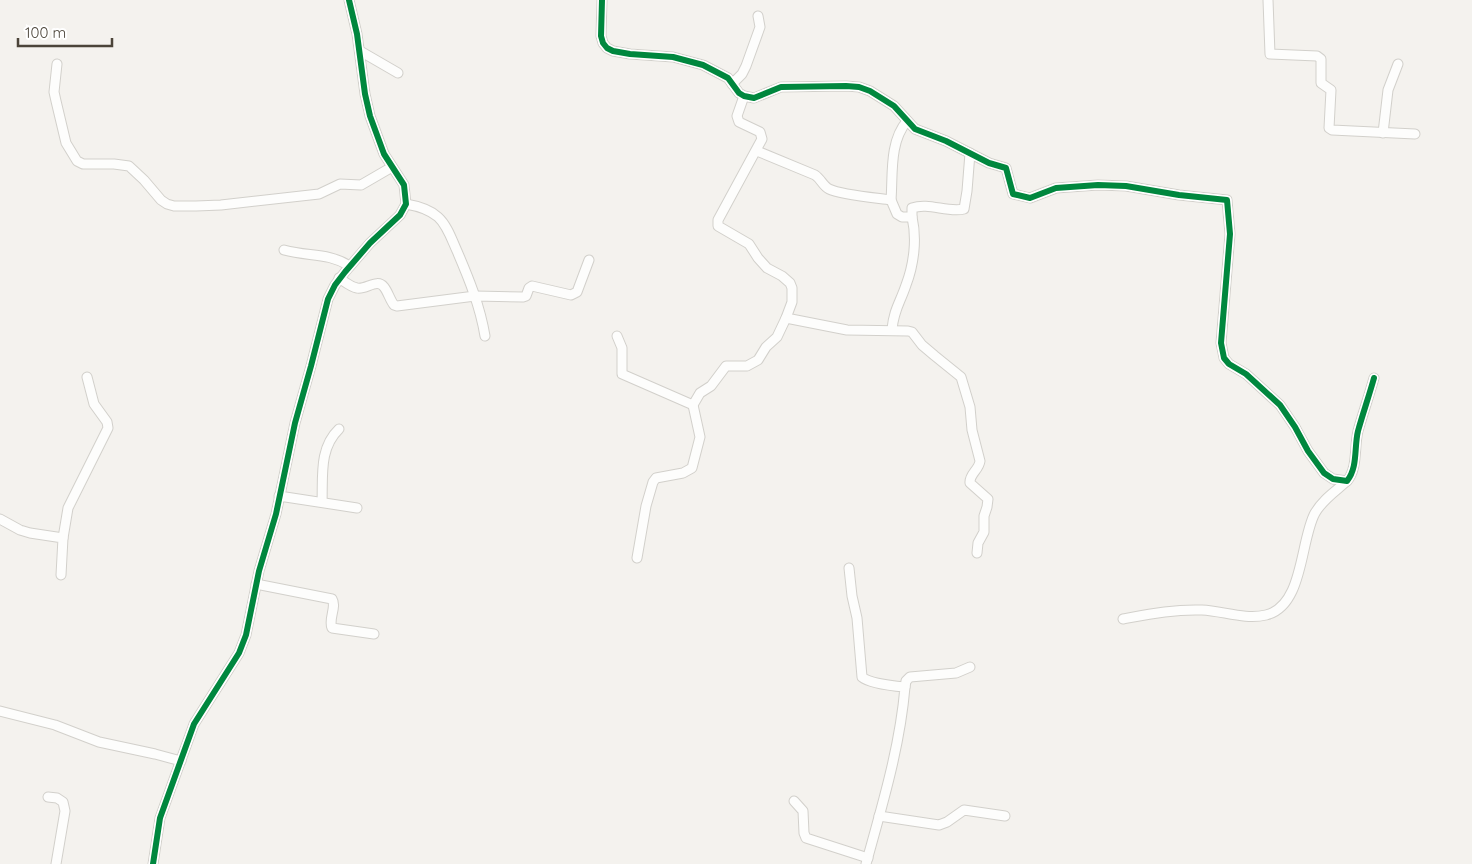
<svg xmlns="http://www.w3.org/2000/svg" width="1472" height="864" viewBox="0 0 1472 864" font-family="Quicksand,sans-serif">
	<style>
		.lines { fill: none; stroke-linecap: round; stroke-linejoin: round }
		.minor-casing { stroke: #d2d0cb; stroke-width: 11 }
		.minor { stroke: #fdfdfc; stroke-width: 9 }
		.cycleway-casing { stroke: #fff; stroke-width: 9 }
		.cycleway { stroke: #00873e; stroke-width: 6 }
	</style>
	<rect width="100%" height="100%" fill="#f4f2ee"/>
	<g class="lines">
		<g class="minor-casing">
			<g id="minor">
				<path d="M602,0L601,36L603,43L607,48L613,51L630,54L673,57L703,65L728,78L739,93L744,96L754,98L781,87L846,86L859,87L870,91L894,106L915,129L946,141L989,163L1006,168L1013,194L1030,198L1056,188L1098,185L1126,186L1179,195L1227,200L1230,234L1221,343L1224,358L1229,364L1246,374L1280,405L1295,427L1308,451L1324,473L1333,479L1347,481C1358,468 1354,447 1358,431C1363,413 1369,396 1374,378"/>
				<polyline points="1268,0 1270,54 1317,56 1321,59 1321,83 1331,90 1329,128 1332,130 1415,134"/>
				<polyline points="360,51 398,73"/>
				<polyline points="57,64 54,92 56,101 66,143 77,161 83,164 114,164 129,166 144,180 161,200 167,204 174,206 196,206 221,205 319,194 340,184 361,185 392,167"/>
				<polyline points="732,84 742,74 746,66 760,27 758,16"/>
				<polyline points="1383,133 1388,90 1398,64"/>
				<path d="M757,151L815,175C821,179 823,186 829,189C841,195 877,198 891,200L897,214L902,217H912V208C929,202 947,213 964,209L967,191L970,153"/>
				<path d="M891,200C893,175 889,142 907,121"/>
				<path d="M406,204C418,206 429,209 438,217C447,225 452,240 457,251C469,279 480,306 485,336"/>
				<path d="M284,250C309,257 327,252 350,266"/>
				<path d="M339,278C345,282 351,287 357,288C366,290 377,278 384,287C388,292 390,300 394,305L397,306L475,296L523,297L526,296L529,288L532,286L571,295L577,292L589,260"/>
				<path d="M786,318L847,330L908,331L912,332L922,345L935,356L961,377L970,407L972,430L980,461C979,470 969,474 970,483L988,499L987,507L984,516V532L978,543L977,553"/>
				<path d="M892,329C894,309 900,303 906,285C914,264 917,239 912,217"/>
				<polyline points="617,336 622,348 622,374 693,405"/>
				<polyline points="279,496 357,508"/>
				<path d="M322,502C323,476 319,448 339,429"/>
				<polyline points="0,519 20,530 30,533 63,538 61,575"/>
				<polyline points="63,538 68,508 108,428 107,422 94,404 87,377"/>
				<polyline points="637,558 646,506 653,482 656,478 683,473 692,468 700,437 693,405 700,393 711,386 726,366 747,366 758,360 766,347 777,337 786,318 792,302 792,288 790,283 782,276 767,268 758,258 749,244 718,226 718,220 762,139 760,132 739,122 737,116 744,96"/>
				<path d="M849,568L852,596L857,618L862,677C869,683 894,686 905,687C900,747 882,806 866,864"/>
				<path d="M256,584L332,599C337,607 328,619 332,628L374,634"/>
				<path d="M1123,619C1150,614 1175,609 1202,610C1223,611 1245,620 1266,615C1304,606 1300,540 1315,513C1323,499 1336,491 1347,481"/>
				<polyline points="905,687 906,681 910,677 956,673 970,667"/>
				<polyline points="0,711 55,725 99,742 155,754 181,761"/>
				<polyline points="48,797 57,798 63,802 65,811 56,864"/>
				<polyline points="794,801 803,811 804,833 806,838 868,858"/>
				<polyline points="879,816 939,825 947,822 964,810 1005,816"/>
				<polyline points="153,864 160,818 194,724 239,653 246,635 259,571 276,514 295,423 311,366 328,299 335,285 345,272 370,243 400,215 406,204 404,185 384,154 370,116 365,94 357,34 349,0"/>
			</g>
		</g>
		<use href="#minor" class="minor"/>
		<g class="cycleway-casing">
			<g id="cycleway">
				<path d="M602,0L601,36L603,43L607,48L613,51L630,54L673,57L703,65L728,78L739,93L744,96L754,98L781,87L846,86L859,87L870,91L894,106L915,129L946,141L989,163L1006,168L1013,194L1030,198L1056,188L1098,185L1126,186L1179,195L1227,200L1230,234L1221,343L1224,358L1229,364L1246,374L1280,405L1295,427L1308,451L1324,473L1333,479L1347,481C1358,468 1354,447 1358,431C1363,413 1369,396 1374,378"/>
				<polyline points="153,864 160,818 194,724 239,653 246,635 259,571 276,514 295,423 311,366 328,299 335,285 345,272 370,243 400,215 406,204 404,185 384,154 370,116 365,94 357,34 349,0"/>
			</g>
		</g>
		<use href="#cycleway" class="cycleway"/>
	</g>
	<path d="M18 38v8h94v-8" fill="none" stroke="#4b4439" stroke-width="2.5"/>
	<text x="25" y="38" font-size="15" fill="#4b4439" stroke="#ffffff" stroke-width="4" paint-order="stroke">100 m</text>
</svg>
